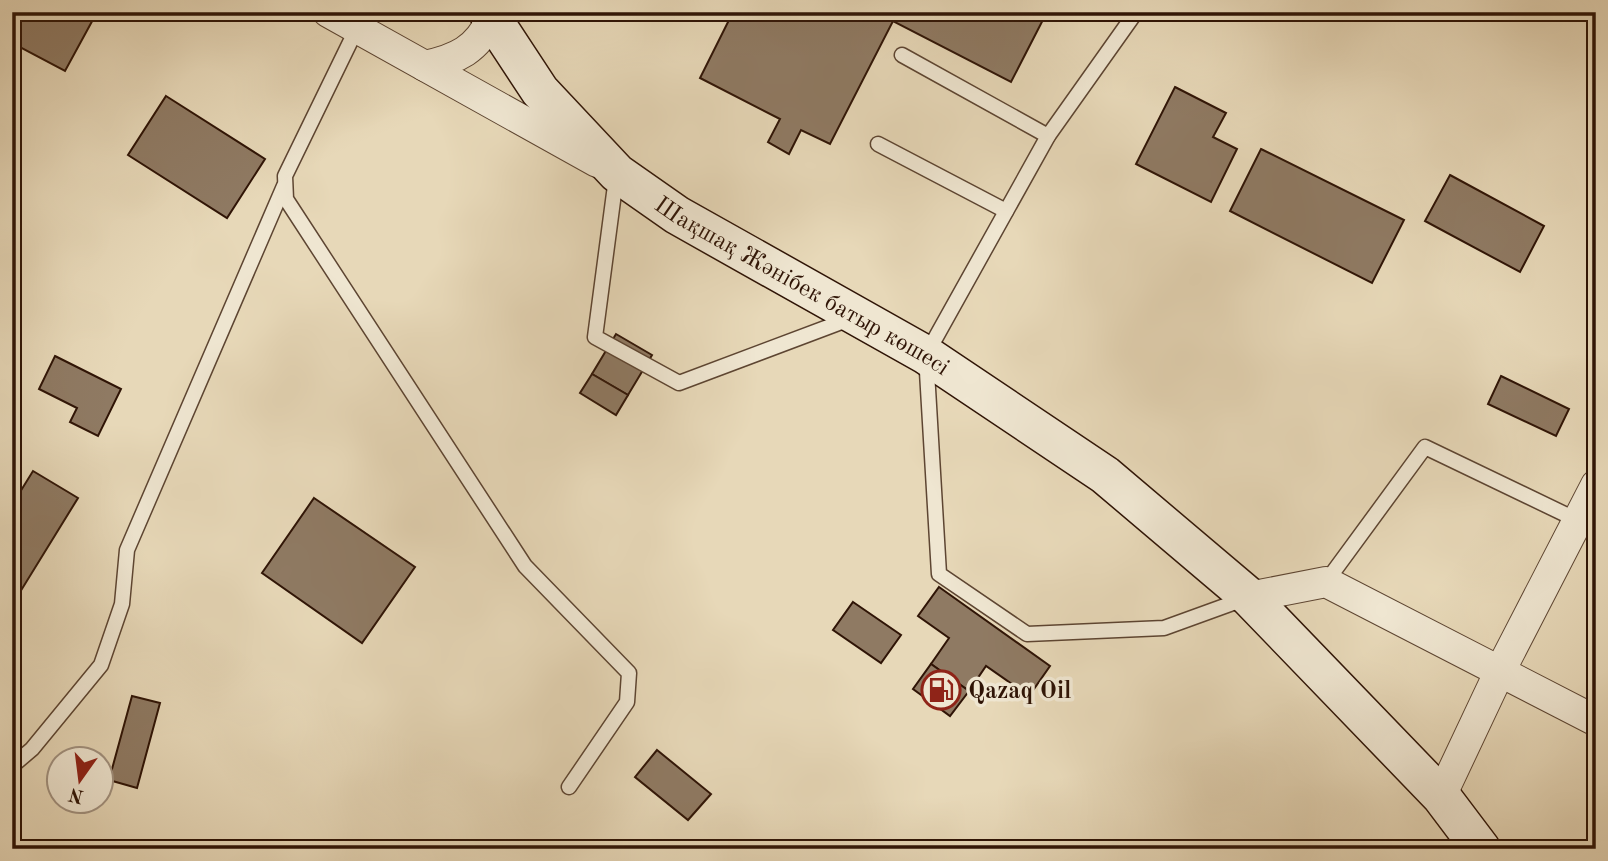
<svg xmlns="http://www.w3.org/2000/svg" width="1608" height="861" viewBox="0 0 1608 861" font-family="'Old Standard TT',serif">
	<style>
		.building { fill: #8f7a63; stroke: #2f1406; stroke-width: 2 }
		.lines { fill: none; stroke-linecap: round; stroke-linejoin: round }
		.service-casing { stroke: #5d4532; stroke-width: 17 }
		.minor-casing { stroke: #5d4532; stroke-width: 32 }
		.secondary-casing { stroke: #2f1406; stroke-width: 41 }
		.service { stroke: #efe6d1; stroke-width: 14 }
		.minor { stroke: #efe6d1; stroke-width: 30 }
		.secondary { stroke: #efe6d1; stroke-width: 38 }
		.labels { text-anchor: middle; stroke-width: 7; stroke-linejoin: round; paint-order: stroke }
		.street-label { font-size: 24px; fill: #2f1406; stroke: #efe6d1 }
		.poi-label { font-size: 24px; font-weight: bold; fill: #2f1406; stroke: #efe6d1; text-anchor: start }
	</style>
	<rect width="100%" height="100%" fill="#e7d8b8"/>
	<filter id="stains"><feTurbulence type="fractalNoise" baseFrequency=".00286" numOctaves="4"/><feColorMatrix values="0 0 0 0 .2 0 0 0 0 .09 0 0 0 0 .02 0 0 0 .5 -.17"/></filter>
	<radialGradient id="worn" r=".72"><stop offset=".6" stop-color="#630" stop-opacity="0"/><stop offset="1" stop-color="#630" stop-opacity=".3"/></radialGradient>
	<g class="building">
		<polygon points="12,12 93,12 96,14 65,71 12,43"/>
		<polygon points="733,12 1047,12 1011,82 893,21 830,144 801,130 789,154 768,142 780,119 700,78"/>
		<polygon points="1175,87 1226,113 1213,137 1237,149 1211,202 1136,164"/>
		<polygon points="166,96 265,159 227,218 128,155"/>
		<polygon points="1261,149 1404,220 1372,283 1230,211"/>
		<polygon points="1450,175 1544,226 1520,272 1425,221"/>
		<polygon points="616,334 652,355 628,395 592,374"/>
		<polygon points="55,356 121,389 98,436 70,422 77,408 39,389"/>
		<polygon points="592,374 628,395 616,415 580,393"/>
		<polygon points="1501,376 1569,409 1556,436 1488,404"/>
		<polygon points="33,471 78,498 17,597 12,594 12,505"/>
		<polygon points="314,498 415,567 362,643 262,573"/>
		<polygon points="939,587 1050,666 1029,696 986,666 969,691 931,664 949,638 918,616"/>
		<polygon points="853,602 901,635 881,663 833,630"/>
		<polygon points="931,664 969,691 950,716 913,689"/>
		<polygon points="132,696 160,703 137,788 109,780"/>
		<polygon points="657,750 711,794 688,820 635,777"/>
	</g>
	<g class="lines">
		<g class="service-casing">
			<g id="service">
				<polyline points="1136,12 1048,136 926,355 939,574 1027,634 1164,628 1244,599"/>
				<polyline points="357,28 285,176 286,199 525,566 629,673 627,702 569,787"/>
				<polyline points="902,55 1048,136"/>
				<polyline points="878,144 1006,211"/>
				<polyline points="616,178 595,337 679,383 852,318"/>
				<polyline points="1326,582 1425,447 1577,520"/>
				<polyline points="12,766 32,749 101,665 122,604 127,550 284,186"/>
			</g>
		</g>
		<g class="minor-casing">
			<g id="minor">
				<polyline points="328,12 597,162"/>
				<path d="M425,66C457,59 477,50 492,18"/>
				<polyline points="1249,597 1326,582 1596,721"/>
				<polyline points="1441,796 1499,673 1596,485"/>
			</g>
		</g>
		<g class="secondary-casing">
			<g id="secondary">
				<path id="s1" d="M488,12L540,91L617,173L677,215L926,355L1105,475L1249,597L1441,796L1481,849"/>
			</g>
		</g>
		<use href="#service" class="service"/>
		<use href="#minor" class="minor"/>
		<use href="#secondary" class="secondary"/>
	</g>
	<defs>
		<g id="fuel-ring" transform="scale(2.0125)"><circle r="9.5" fill="#efe6d1" stroke="#8f2418" stroke-width="1.5"/><path d="M-5.5-6h7V0h2V4h1.3V-2.5L3-4.5l.8-.8L6-3V5H2.5V1h-1V6h-7ZM-4.2-4.7v3.2H.2V-4.7Z" fill="#8f2418"/></g>
	</defs>
	<g fill-rule="evenodd">
		<use href="#fuel-ring" x="941" y="690"/>
	</g>
	<g class="labels">
		<g class="street-label">
			<text dy="8" stroke="none"><textPath href="#s1" startOffset="424">Шақшақ Жәнібек батыр көшесі</textPath></text>
		</g>
		<g class="poi-label">
			<text x="968" y="698">Qazaq Oil</text>
		</g>
	</g>
	<rect width="1608" height="861" fill="none" stroke="#e7d8b8" stroke-width="42"/>
	<rect x="14" y="14" width="1580" height="833" fill="none" stroke="#2f1406" stroke-width="3.5"/>
	<rect x="21" y="21" width="1566" height="819" fill="none" stroke="#2f1406" stroke-width="2"/>
	<g transform="translate(80 780) rotate(194)"><circle r="33" fill="#efe6d1" stroke="#a29280" stroke-width="2"/>
	<path d="M0-5L12 26L0 18L-12 26Z" fill="#8f2418"/>
	<text y="-10" font-size="19" font-weight="bold" text-anchor="middle" fill="#2f1406">N</text>
	</g>
	<rect width="100%" height="100%" filter="url(#stains)"/>
	<rect width="100%" height="100%" fill="url(#worn)"/>
</svg>
